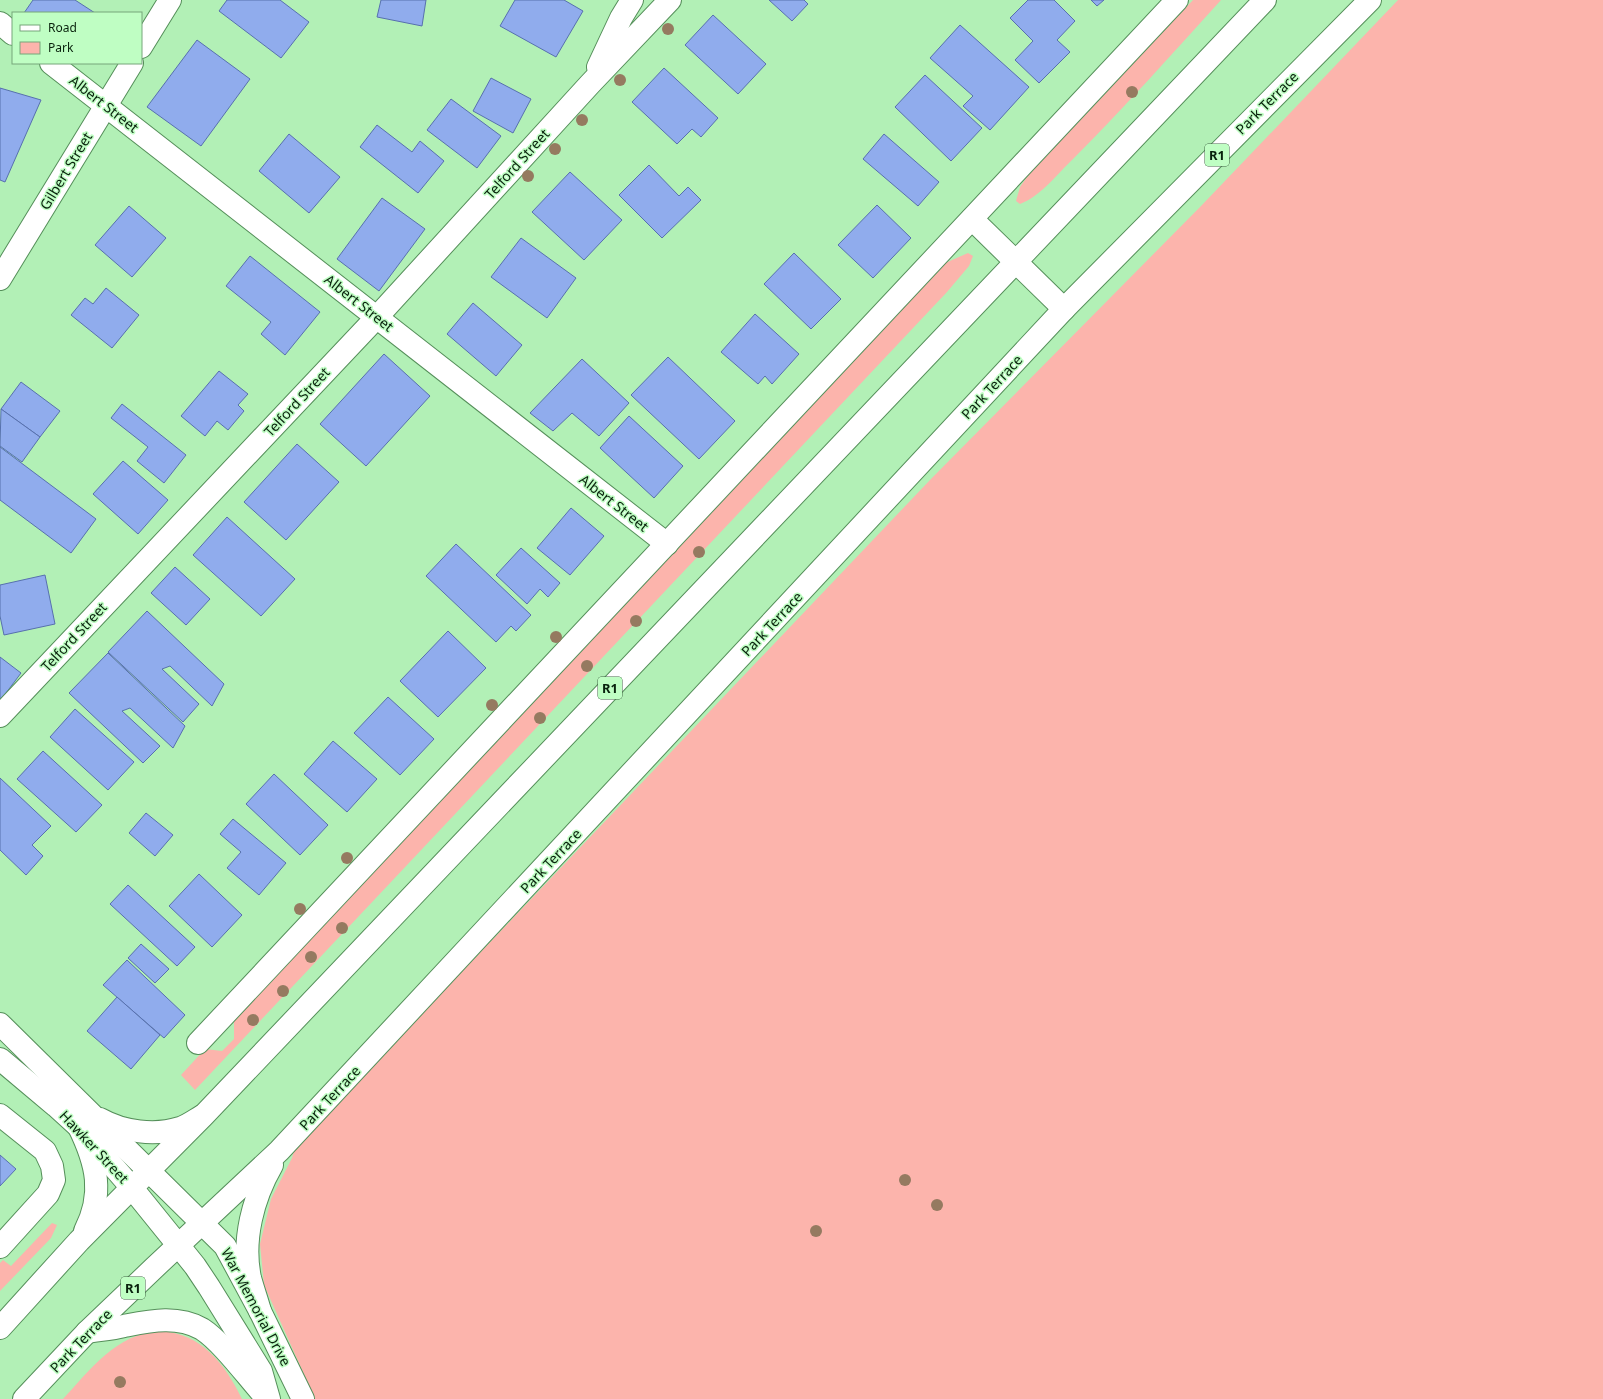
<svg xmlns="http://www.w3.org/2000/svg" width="1603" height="1399" viewBox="0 0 1603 1399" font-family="'Noto Sans',sans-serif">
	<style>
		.green { fill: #fcb4ac }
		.building { fill: #90aced; stroke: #5770ae }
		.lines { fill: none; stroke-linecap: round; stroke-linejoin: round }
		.minor-casing { stroke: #558f5a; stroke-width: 24 }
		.highway-casing { stroke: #558f5a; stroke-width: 24 }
		.minor { stroke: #fff; stroke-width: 22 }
		.highway { stroke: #fff; stroke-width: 22 }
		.tree { fill: #957a60 }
		.labels { text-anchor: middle; stroke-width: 3; stroke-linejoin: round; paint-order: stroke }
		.shield { fill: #bffec3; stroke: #406444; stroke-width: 1 }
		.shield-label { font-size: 13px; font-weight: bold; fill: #09220d }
		.street-label { font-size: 14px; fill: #09220d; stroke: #bffec3 }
	</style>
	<rect width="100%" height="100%" fill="#b2f0b6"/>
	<g class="green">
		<path d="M1193,0H1221C1172,54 1124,108 1073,159C1057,174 1041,196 1020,204L1016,201L1020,187L1031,171Z"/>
		<polygon points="1398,0 1603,0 1603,1399 315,1399 264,1285 260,1244 271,1199 292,1158 295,1147 930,480 1202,205"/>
		<polygon points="968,253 973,256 969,266 947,292 195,1090 181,1075 205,1049 222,1051 234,1039 234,1018 943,264"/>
		<polygon points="52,1223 57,1225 51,1238 0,1291 0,1263 3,1260 11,1266"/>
		<path d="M159,1331C202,1333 225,1364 242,1399H63C90,1370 116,1334 159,1331Z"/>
	</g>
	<g class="building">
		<polygon points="33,0 75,0 95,13 24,13"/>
		<polygon points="227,0 280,0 309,22 281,58 219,11"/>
		<polygon points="381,0 426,0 422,26 377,17"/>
		<polygon points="515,0 564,0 583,11 556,57 500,26"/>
		<polygon points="769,0 804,0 808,4 792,21"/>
		<polygon points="1028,0 1054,0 1075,21 1057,40 1070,52 1039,83 1015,60 1033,41 1010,18"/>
		<polygon points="1091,0 1104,0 1097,6"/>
		<polygon points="713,15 766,64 738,94 685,45"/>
		<polygon points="960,25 1029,87 990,130 963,106 973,96 930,58"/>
		<polygon points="197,40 250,79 201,146 147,107"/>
		<polygon points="664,68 718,118 701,137 692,129 677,144 632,102"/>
		<polygon points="925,75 982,128 951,161 895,107"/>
		<polygon points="491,78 531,99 513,133 473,111"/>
		<polygon points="0,88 41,100 5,182 0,180"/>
		<polygon points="451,99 501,136 477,168 427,130"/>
		<polygon points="377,125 412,152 420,141 444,161 418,193 360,147"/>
		<polygon points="289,134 340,177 309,213 259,171"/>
		<polygon points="884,134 939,182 918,206 863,159"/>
		<polygon points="649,165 679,196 688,187 701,200 662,238 619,195"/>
		<polygon points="570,172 622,220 584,260 532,212"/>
		<polygon points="382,198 425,229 379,291 337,259"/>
		<polygon points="877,205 911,238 873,278 838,245"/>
		<polygon points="129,206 166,238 132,277 95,245"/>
		<polygon points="521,238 576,278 547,318 491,277"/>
		<polygon points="794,253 841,299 811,329 764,284"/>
		<polygon points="250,256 320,312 285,355 261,334 271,322 226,286"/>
		<polygon points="106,288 139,315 112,348 71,315 85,298 93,304"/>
		<polygon points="473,303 522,345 496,376 447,334"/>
		<polygon points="755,314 799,354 772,384 765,376 758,384 721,352"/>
		<polygon points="384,354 430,396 366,466 320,424"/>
		<polygon points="668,357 735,421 699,459 631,395"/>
		<polygon points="582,359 629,403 599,436 572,413 553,431 530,413"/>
		<polygon points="219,371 248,394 238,405 244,411 228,430 217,421 205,436 181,416"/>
		<polygon points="21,382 60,411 40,437 1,409"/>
		<polygon points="122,404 186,455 164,483 137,461 148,447 111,418"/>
		<polygon points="1,409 40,437 22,462 0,446"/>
		<polygon points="629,416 683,466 654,498 600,448"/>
		<polygon points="297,444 339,482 286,540 244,502"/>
		<polygon points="0,447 96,519 71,553 0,500"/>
		<polygon points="123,461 168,500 138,534 93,494"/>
		<polygon points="571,508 604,536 570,575 537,548"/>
		<polygon points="227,517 295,579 261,616 193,555"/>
		<polygon points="456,544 531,615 516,631 511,626 496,642 426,576"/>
		<polygon points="521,548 560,583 548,597 540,589 527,604 496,575"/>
		<polygon points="175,567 210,599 186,625 151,593"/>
		<polygon points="45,575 55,624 4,635 0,616 0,585"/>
		<polygon points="147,611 224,684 212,706 170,666 162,669 199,704 183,722 108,652"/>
		<polygon points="448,631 486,668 438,717 400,681"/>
		<polygon points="108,653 185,726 173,748 130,708 122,711 160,746 143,763 69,693"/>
		<polygon points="0,657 21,673 0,701"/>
		<polygon points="388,697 434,739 400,775 354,733"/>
		<polygon points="75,709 134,762 108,790 50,737"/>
		<polygon points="333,741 377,779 347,812 304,774"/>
		<polygon points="43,751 102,805 76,832 17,779"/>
		<polygon points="274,774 328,825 300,855 246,804"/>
		<polygon points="0,778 51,826 32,845 43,856 26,875 0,850"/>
		<polygon points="146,813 173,835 155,856 129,833"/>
		<polygon points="233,819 286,863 259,895 227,868 241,852 220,834"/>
		<polygon points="199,874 242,915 212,947 169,906"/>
		<polygon points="128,885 195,947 177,966 110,904"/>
		<polygon points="141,944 169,969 155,983 128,958"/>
		<polygon points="127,960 185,1015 164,1038 103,985"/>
		<polygon points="117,997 160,1035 131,1069 87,1031"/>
		<polygon points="0,1155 16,1169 0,1186"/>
	</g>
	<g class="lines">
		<g class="minor-casing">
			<g id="minor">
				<polyline points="0,23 13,34"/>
				<polyline points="141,47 170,0"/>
				<polyline points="51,63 667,544"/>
				<polyline points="598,67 621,18 632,0"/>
				<polyline points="972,219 1064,309"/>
				<polyline points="0,279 132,63"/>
				<polyline points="0,716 377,317 590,84 670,0"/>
				<polyline points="0,1024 225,1246 260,1311 303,1399"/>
				<polyline points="198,1043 1177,0"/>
				<polyline points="0,1059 56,1106 79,1127 132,1188 195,1266 209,1287 261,1371 269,1399"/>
				<polyline points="0,1115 45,1151 52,1166 54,1180 48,1194 0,1247"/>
				<path d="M100,1119C123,1132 155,1136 180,1128C187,1126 195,1120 202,1116"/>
				<path d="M87,1332C99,1330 112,1329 124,1326C150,1321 177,1315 202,1329C222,1342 246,1375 263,1394"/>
			</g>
		</g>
		<g class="highway-casing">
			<g id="highway">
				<path d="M79,1127C97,1164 104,1194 85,1231"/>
				<path d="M260,1311C257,1300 253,1289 250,1278C242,1240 253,1198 272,1165"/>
				<polyline points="0,1328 79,1241 204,1115 1265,0"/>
				<polyline points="24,1399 87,1332 154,1268 279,1151 1064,309 1370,0"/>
			</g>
		</g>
		<use href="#minor" class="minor"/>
		<use href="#highway" class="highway"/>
	</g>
	<g class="tree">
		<circle cx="668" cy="29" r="6"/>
		<circle cx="620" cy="80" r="6"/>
		<circle cx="1132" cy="92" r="6"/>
		<circle cx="582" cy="120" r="6"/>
		<circle cx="555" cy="149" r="6"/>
		<circle cx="528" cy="176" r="6"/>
		<circle cx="699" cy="552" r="6"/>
		<circle cx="636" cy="621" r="6"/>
		<circle cx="556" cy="637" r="6"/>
		<circle cx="587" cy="666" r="6"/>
		<circle cx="492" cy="705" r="6"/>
		<circle cx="540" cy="718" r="6"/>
		<circle cx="347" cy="858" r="6"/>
		<circle cx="300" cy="909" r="6"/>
		<circle cx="342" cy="928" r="6"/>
		<circle cx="311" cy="957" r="6"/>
		<circle cx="283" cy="991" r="6"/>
		<circle cx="253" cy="1020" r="6"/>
		<circle cx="905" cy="1180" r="6"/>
		<circle cx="937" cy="1205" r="6"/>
		<circle cx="816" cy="1231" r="6"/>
		<circle cx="120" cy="1382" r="6"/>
	</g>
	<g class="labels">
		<g class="shield">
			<rect x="1205" y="144" width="24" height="22" rx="3"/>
			<rect x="598" y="677" width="24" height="22" rx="3"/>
			<rect x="121" y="1277" width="24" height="22" rx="3"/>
		</g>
		<g class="shield-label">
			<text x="1217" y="160">R1</text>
			<text x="610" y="693">R1</text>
			<text x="133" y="1293">R1</text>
		</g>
		<g class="street-label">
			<text transform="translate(1267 103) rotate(-45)" y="5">Park Terrace</text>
			<text transform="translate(104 104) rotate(38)" y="5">Albert Street</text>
			<text transform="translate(517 164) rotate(-48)" y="5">Telford Street</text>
			<text transform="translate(66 171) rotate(-59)" y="5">Gilbert Street</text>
			<text transform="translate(359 303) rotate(38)" y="5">Albert Street</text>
			<text transform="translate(992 387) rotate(-47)" y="5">Park Terrace</text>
			<text transform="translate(297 402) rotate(-47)" y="5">Telford Street</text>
			<text transform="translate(614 503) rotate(38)" y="5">Albert Street</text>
			<text transform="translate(772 624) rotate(-47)" y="5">Park Terrace</text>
			<text transform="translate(74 637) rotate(-47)" y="5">Telford Street</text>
			<text transform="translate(551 861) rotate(-47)" y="5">Park Terrace</text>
			<text transform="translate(330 1098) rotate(-47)" y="5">Park Terrace</text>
			<text transform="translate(94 1147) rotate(47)" y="5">Hawker Street</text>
			<text transform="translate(256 1307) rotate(62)" y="5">War Memorial Drive</text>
			<text transform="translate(81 1341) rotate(-46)" y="5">Park Terrace</text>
		</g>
	</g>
	<rect x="12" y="12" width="130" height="52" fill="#bffec3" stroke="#76a67a"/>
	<rect x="20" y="25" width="20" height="6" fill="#ffffff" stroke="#76a67a"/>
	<text x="48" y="32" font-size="12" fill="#09220d">Road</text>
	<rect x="20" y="42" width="20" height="12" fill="#fcb4ac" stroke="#76a67a"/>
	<text x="48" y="52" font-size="12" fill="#09220d">Park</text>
</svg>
